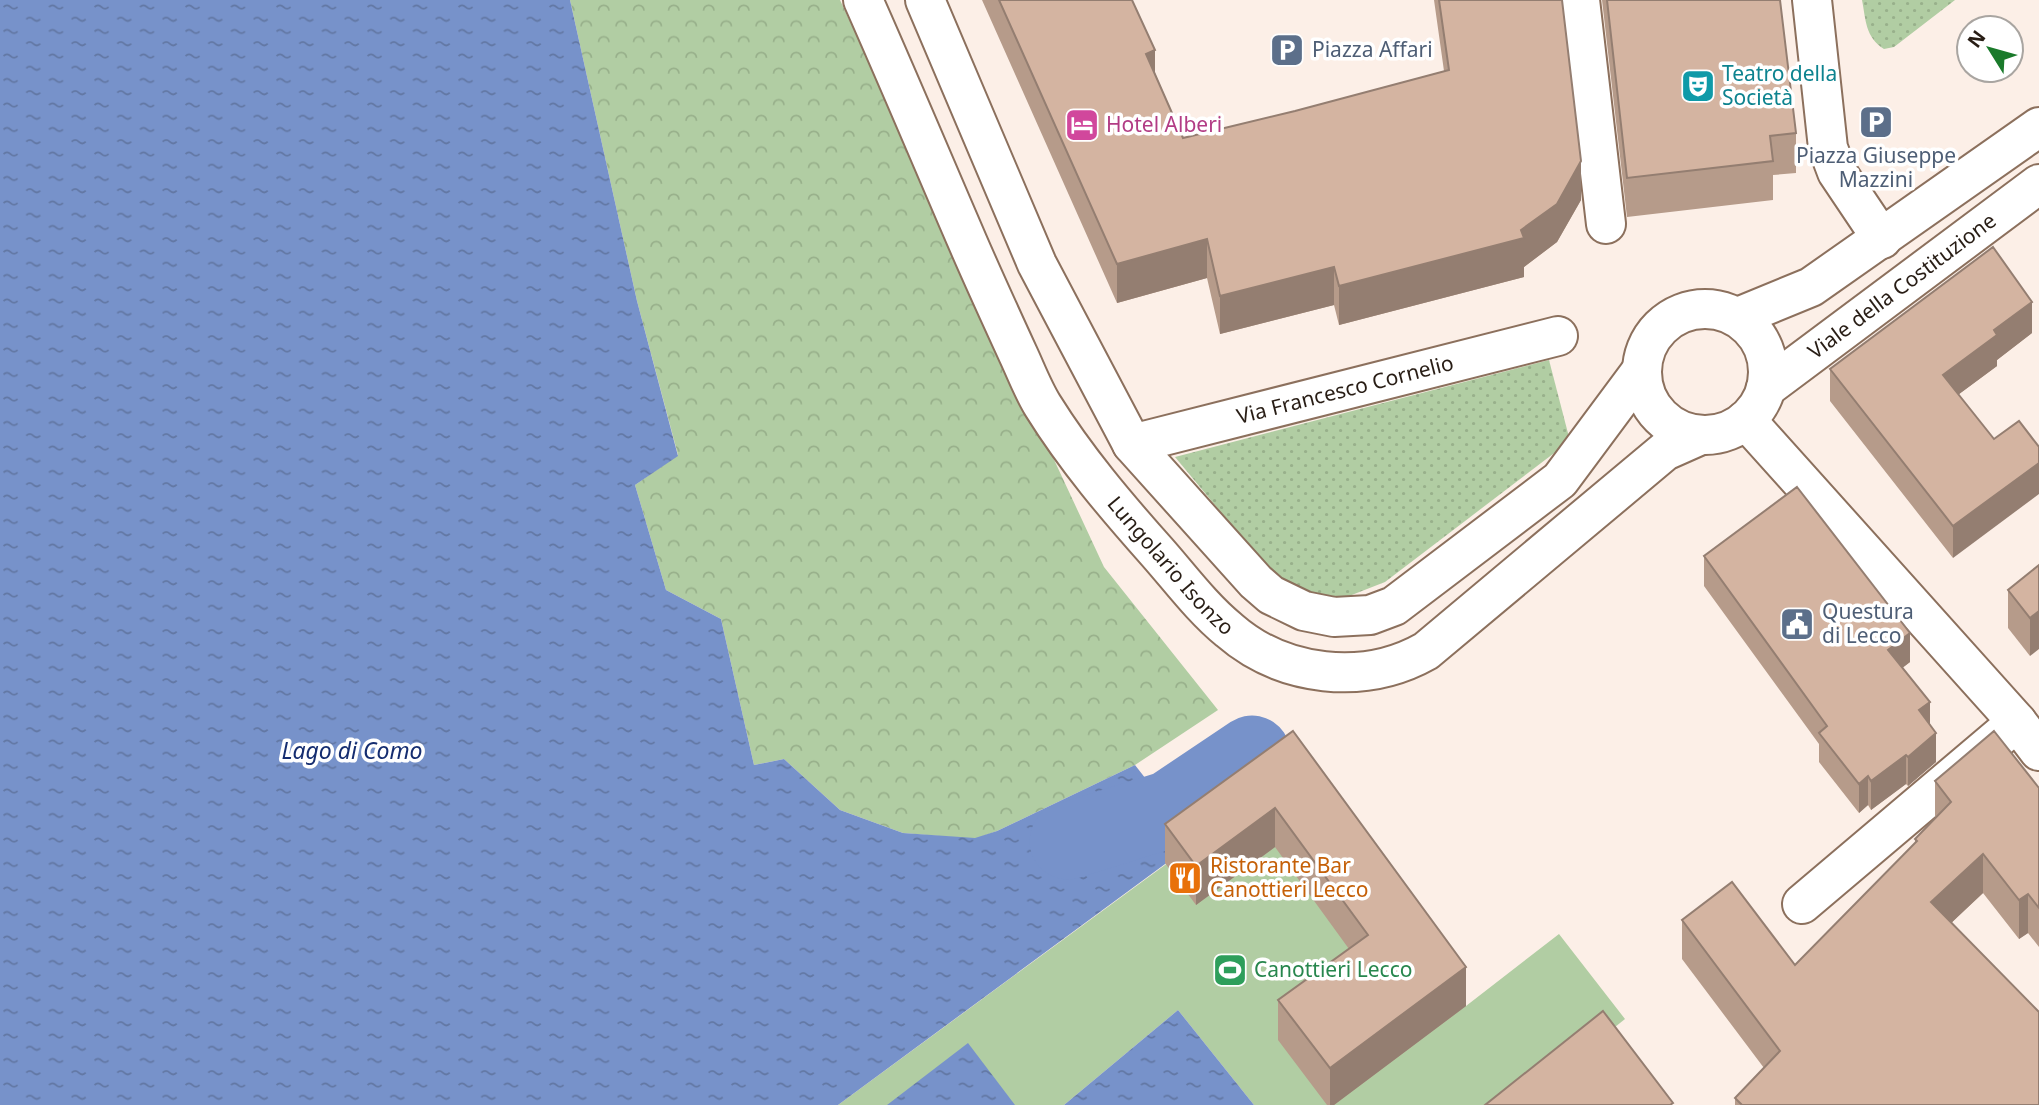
<svg xmlns="http://www.w3.org/2000/svg" width="2039" height="1105" viewBox="0 0 2039 1105" font-family="'Noto Sans',sans-serif">
	<style>
		.park { fill: url(#park-crowns) }
		.garden { fill: url(#garden-dots) }
		.pitch { fill: #b1cda3 }
		.water { fill: url(#water-ripples) }
		.lines { fill: none; stroke-linecap: round; stroke-linejoin: round }
		.river { stroke: #7792ca; stroke-width: 77 }
		.street-casing { stroke: #8c705d; stroke-width: 42 }
		.secondary-casing { stroke: #8c705d; stroke-width: 42 }
		.street { stroke: #fff; stroke-width: 38 }
		.secondary { stroke: #fff; stroke-width: 38 }
		.wall { fill: #b69b8a }
		.shaded-wall { fill: #947e71 }
		.building { fill: #d4b4a1; stroke: #947e71; stroke-width: 2 }
		.labels { text-anchor: middle; stroke-width: 7; stroke-linejoin: round; paint-order: stroke }
		.service-label { font-size: 21px; fill: #4e5e75; stroke: #fff; text-anchor: start }
		.culture-label { font-size: 21px; fill: #0d838f; stroke: #fff; text-anchor: start }
		.hotel-label { font-size: 21px; fill: #b23c85; stroke: #fff; text-anchor: start }
		.street-label { font-size: 21px; fill: #281d15; stroke: #fff }
		.food-label { font-size: 21px; fill: #c56008; stroke: #fff; text-anchor: start }
		.leisure-label { font-size: 21px; fill: #27864d; stroke: #fff; text-anchor: start }
		.water-label { font-size: 23px; font-style: italic; fill: #152d70; stroke: #fff }
	</style>
	<defs>
		<pattern id="park-crowns" width="20" height="18" patternUnits="userSpaceOnUse" patternTransform="scale(1.75)"><rect width="20" height="18" fill="#b1cda3"/><path d="M2 6a3 3 0 1 1 6 0M12 15a3 3 0 1 1 6 0" fill="none" stroke="#98b08b"/></pattern>
		<pattern id="garden-dots" width="8" height="8" patternUnits="userSpaceOnUse" patternTransform="scale(1.75)"><rect width="8" height="8" fill="#b1cda3"/><path d="M2 2h.1M6 6h.1" fill="none" stroke="#98b08b" stroke-width="1.8" stroke-linecap="round"/></pattern>
		<pattern id="water-ripples" width="26" height="14" patternUnits="userSpaceOnUse" patternTransform="scale(1.75)"><rect width="26" height="14" fill="#7792ca"/><path d="M2 4q2-2 4 0t4 0M15 11q2-2 4 0t4 0" fill="none" stroke="#6277a3"/></pattern>
	</defs>
	<rect width="100%" height="100%" fill="#fcefe7"/>
	<polygon class="park" points="570,0 840,0 1104,567 1218,710 1135,765 997,831 975,839 903,833 840,810 784,759 754,765 721,619 666,590 635,485 678,455 637,301"/>
	<g class="garden">
		<path d="M1862,0H1955L1894,47L1884,49C1865,37 1866,20 1862,0Z"/>
		<polygon points="1549,360 1570,441 1385,582 1344,598 1306,592 1274,576 1175,457"/>
	</g>
	<polygon class="pitch" points="1293,771 1466,1006 1559,934 1625,1019 1600,1039 1650,1105 1254,1105 1178,1010 1064,1105 838,1105"/>
	<g class="water">
		<polygon points="0,0 570,0 637,301 678,456 635,485 666,590 721,619 754,765 784,759 840,810 903,833 975,838 997,831 1135,765 1195,842 838,1105 0,1105"/>
		<polygon points="1178,1010 1254,1105 1064,1105"/>
		<polygon points="968,1043 1015,1105 887,1105"/>
	</g>
	<g class="lines">
		<polyline class="river" points="1068,841 1170,809 1252,754"/>
		<g class="street-casing">
			<g id="street">
				<polyline points="1580,0 1606,224"/>
				<polyline points="1812,0 1828,148 1837,172 1882,239"/>
				<path id="s1" d="M1132,444L1558,336"/>
				<polyline points="1802,904 2017,722"/>
			</g>
		</g>
		<g class="secondary-casing">
			<g id="secondary">
				<path id="s2" d="M863,0C899,81 933,162 968,243C984,280 1001,317 1018,354C1026,371 1033,390 1043,406C1076,459 1116,506 1157,552C1180,578 1202,608 1229,630C1283,677 1364,686 1426,651L1665,451L1701,435"/>
				<polyline points="925,0 1037,264 1132,444 1256,582 1271,595 1304,611 1334,617 1370,615 1394,606 1560,480 1641,371"/>
				<circle cx="1705" cy="372" r="63"/>
				<polyline points="1738,317 1811,287 2039,127"/>
				<path id="s3" d="M1766,388L2039,184"/>
				<polyline points="1746,420 2017,722 2039,751"/>
			</g>
		</g>
		<use href="#street" class="street"/>
		<use href="#secondary" class="secondary"/>
	</g>
	<g class="wall">
		<polygon points="982,0 1132,0 1155,73 1183,138 1295,111 1444,71 1434,0 1562,0 1581,200 1557,242 1524,267 1524,277 1339,325 1334,305 1220,334 1207,278 1117,303"/>
		<polygon points="1602,0 1780,0 1796,133 1796,173 1773,175 1773,200 1627,217"/>
		<polygon points="2032,333 1997,360 1997,366 1959,394 1953,558 1830,401 1830,369"/>
		<polygon points="1704,556 1910,662 1902,668 1930,724 1936,762 1908,786 1906,784 1871,810 1868,805 1859,813 1819,762 1819,744 1704,586"/>
		<polygon points="2039,565 2030,656 2008,628 2008,590"/>
		<polygon points="1293,731 1466,1006 1334,1105 1327,1105 1278,1040 1278,1000 1349,949 1275,847 1196,905 1165,863 1165,824"/>
		<polygon points="1935,781 2039,788 2039,947 2028,933 2019,939 1983,893 1951,923 2039,1105 1735,1105 1735,1098 1764,1068 1682,959 1682,920 1795,965 1915,843 1915,839 1935,819"/>
	</g>
	<g class="shaded-wall">
		<polygon points="1155,50 1155,89 1146,54"/>
		<polygon points="1581,161 1581,200 1557,242 1524,267 1524,277 1339,325 1339,286 1521,230"/>
		<polygon points="1207,239 1207,278 1117,303 1117,264"/>
		<polygon points="1334,267 1334,305 1220,334 1220,296"/>
		<polygon points="2032,302 2032,333 1997,360 1997,366 1943,406 1943,375 1994,330"/>
		<polygon points="2039,463 2039,494 1953,558 1953,526"/>
		<polygon points="2039,611 2039,649 2030,656 2030,618"/>
		<polygon points="1910,633 1910,662 1888,679 1888,650"/>
		<polygon points="1930,702 1930,732 1919,710"/>
		<polygon points="1936,733 1936,762 1908,786 1908,757"/>
		<polygon points="1906,755 1906,784 1871,810 1871,781"/>
		<polygon points="1868,776 1868,805 1859,813 1859,784"/>
		<polygon points="1275,808 1275,847 1196,905 1196,866"/>
		<polygon points="1983,854 1983,893 1931,942 1931,902"/>
		<polygon points="2028,894 2028,933 2019,939 2019,900"/>
		<polygon points="1466,967 1466,1006 1334,1105 1330,1105 1330,1068"/>
	</g>
	<g class="building">
		<polygon points="999,0 1132,0 1155,50 1146,54 1183,138 1295,111 1449,70 1439,0 1562,0 1581,161 1557,204 1521,230 1524,238 1339,286 1334,267 1220,296 1207,239 1117,264"/>
		<polygon points="1607,0 1780,0 1796,133 1770,136 1773,161 1627,178"/>
		<polygon points="1993,247 2032,302 1994,330 1997,335 1943,375 1994,439 2019,421 2039,447 2039,463 1953,526 1830,369"/>
		<polygon points="1797,487 1910,633 1888,650 1930,702 1919,710 1936,733 1908,757 1906,755 1871,781 1868,776 1859,784 1819,733 1827,726 1704,556"/>
		<polygon points="2039,565 2039,611 2030,618 2008,590"/>
		<polygon points="1293,731 1466,967 1330,1068 1278,1000 1368,935 1275,808 1196,866 1165,824"/>
		<polygon points="1994,731 2039,788 2039,908 2028,894 2019,900 1983,854 1931,902 2039,1012 2039,1105 1742,1105 1735,1098 1780,1051 1682,920 1732,882 1795,965 1917,841 1915,839 1951,802 1935,781"/>
		<polygon points="1603,1011 1673,1103 1670,1105 1485,1105"/>
	</g>
	<defs>
		<g id="parking-square" transform="scale(1.75)"><rect x="-9" y="-9" width="18" height="18" rx="4" fill="#5c6f8a" stroke="#fff"/><path d="M-3.5-5.5H1a3.5 3.5 0 0 1 0 7H-1V5.5H-3.5ZM-1-3.4V-.6H.8a1.4 1.4 0 0 0 0-2.8Z" fill="#fff"/></g>
		<g id="theatre-square" transform="scale(1.75)"><rect x="-9" y="-9" width="18" height="18" rx="4" fill="#0f9aa8" stroke="#fff"/><path d="M-5-5.5Q0-4 5-5.5V0Q5 5 0 6Q-5 5-5 0ZM-3.3-2.5H-1v1.5H-3.3ZM1-2.5H3.3v1.5H1ZM-2.8 1Q0 5.5 2.8 1Z" fill="#fff"/></g>
		<g id="hotel-square" transform="scale(1.75)"><rect x="-9" y="-9" width="18" height="18" rx="4" fill="#d1479c" stroke="#fff"/><path d="M-6-4.5h1.5V1H6V5H4.5V3h-9V5H-6ZM-4 0a1.8 1.8 0 1 1 3.6 0ZM.5 0V-2.5h3Q6-2.5 6 0Z" fill="#fff"/></g>
		<g id="civic-square" transform="scale(1.75)"><rect x="-9" y="-9" width="18" height="18" rx="4" fill="#5c6f8a" stroke="#fff"/><path d="M-.6-6.5H3V-4.5H.6V-3L4-1V1h2V6H-6V1h2V-1L-.6-3ZM-1.2 2.5V6h2.4V2.5Z" fill="#fff"/></g>
		<g id="restaurant-square" transform="scale(1.75)"><rect x="-9" y="-9" width="18" height="18" rx="4" fill="#e8710a" stroke="#fff"/><path d="M-5-6h1v4h1v-4h1v4h1v-4h1v5L-1.5 .5V6h-2V.5L-5-1ZM5-6V6H3V1.5H1.5Q1.5-4 5-6Z" fill="#fff"/></g>
		<g id="stadium-square" transform="scale(1.75)"><rect x="-9" y="-9" width="18" height="18" rx="4" fill="#2e9e5b" stroke="#fff"/><path d="M0-5a6.5 5 0 1 0 0 10a6.5 5 0 1 0 0-10ZM-3.5-1.8h7v3.6h-7Z" fill="#fff"/></g>
	</defs>
	<g fill-rule="evenodd">
		<use href="#parking-square" x="1287" y="50"/>
		<use href="#theatre-square" x="1698" y="86"/>
		<use href="#parking-square" x="1876" y="122"/>
		<use href="#hotel-square" x="1082" y="125"/>
		<use href="#civic-square" x="1797" y="624"/>
		<use href="#restaurant-square" x="1185" y="878"/>
		<use href="#stadium-square" x="1230" y="970"/>
	</g>
	<g class="labels">
		<g class="service-label">
			<text x="1312" y="57">Piazza Affari</text>
			<text x="1876" y="163" text-anchor="middle">Piazza Giuseppe<tspan x="1876" dy="24">Mazzini</tspan></text>
			<text x="1822" y="619">Questura<tspan x="1822" dy="24">di Lecco</tspan></text>
		</g>
		<g class="culture-label">
			<text x="1722" y="81">Teatro della<tspan x="1722" dy="24">Società</tspan></text>
		</g>
		<g class="hotel-label">
			<text x="1106" y="132">Hotel Alberi</text>
		</g>
		<g class="street-label">
			<text dy="7" stroke="none"><textPath href="#s3" startOffset="170">Viale della Costituzione</textPath></text>
			<text dy="7" stroke="none"><textPath href="#s1" startOffset="220">Via Francesco Cornelio</textPath></text>
			<text dy="7" stroke="none"><textPath href="#s2" startOffset="649">Lungolario Isonzo</textPath></text>
		</g>
		<g class="food-label">
			<text x="1210" y="873">Ristorante Bar<tspan x="1210" dy="24">Canottieri Lecco</tspan></text>
		</g>
		<g class="leisure-label">
			<text x="1254" y="977">Canottieri Lecco</text>
		</g>
		<g class="water-label">
			<text x="352" y="759">Lago di Como</text>
		</g>
	</g>
	<g transform="translate(1990 49) rotate(307)"><circle r="33" fill="#ffffff" stroke="#a9a5a1" stroke-width="2"/>
	<path d="M0-5L12 26L0 18L-12 26Z" fill="#1a7a2b"/>
	<text y="-10" font-size="19" font-weight="bold" text-anchor="middle" fill="#281d15">N</text>
	</g>
</svg>
